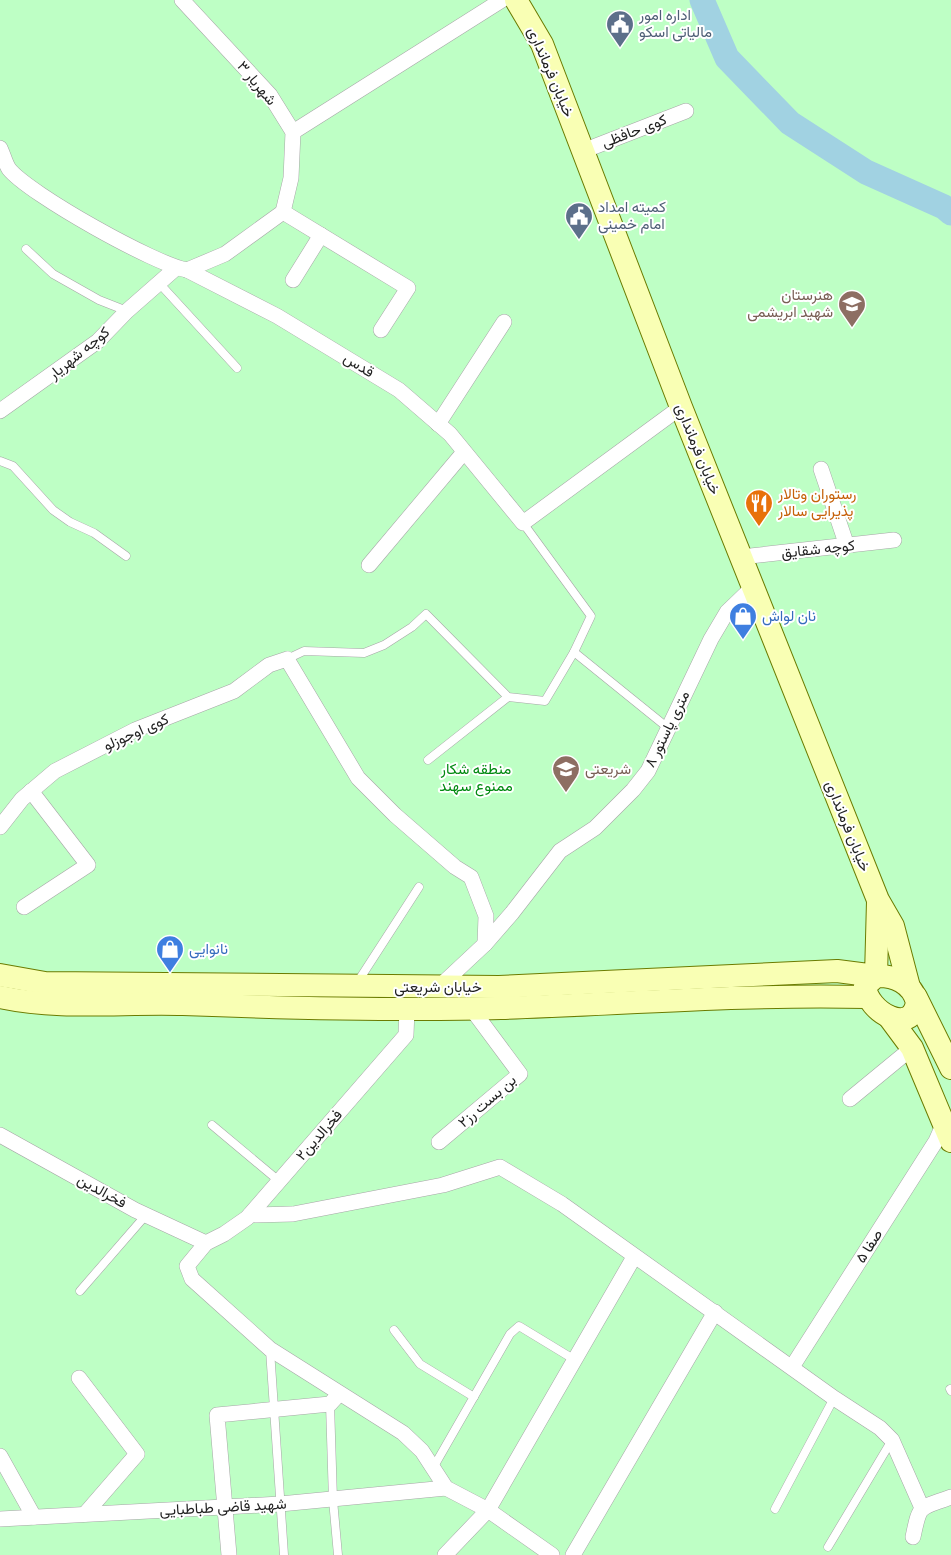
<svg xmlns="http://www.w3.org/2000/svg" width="951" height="1555" viewBox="0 0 951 1555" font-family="Overpass,Vazirmatn,sans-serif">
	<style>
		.park { fill: #beffc5 }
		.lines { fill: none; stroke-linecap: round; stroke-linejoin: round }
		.river { stroke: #a1d2e2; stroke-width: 25 }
		.lane-casing { stroke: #a6a6a6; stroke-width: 9 }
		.street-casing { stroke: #a6a6a6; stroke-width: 16 }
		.secondary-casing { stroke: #6b7c00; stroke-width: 24 }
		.lane { stroke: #fff; stroke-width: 8 }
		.street { stroke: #fff; stroke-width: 15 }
		.secondary { stroke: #f9ffb4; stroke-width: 22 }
		.labels { text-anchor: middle; stroke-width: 4; stroke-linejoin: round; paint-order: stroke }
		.service-label { font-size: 15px; fill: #4e5e75; stroke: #fff; text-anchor: start }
		.street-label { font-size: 15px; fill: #1f1f1f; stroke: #fff }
		.education-label { font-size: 15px; fill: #785e54; stroke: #fff; text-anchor: end }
		.food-label { font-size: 15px; fill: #c56008; stroke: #fff; text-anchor: start }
		.shop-label { font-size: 15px; fill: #366cbe; stroke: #fff; text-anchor: start }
		.park-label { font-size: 15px; fill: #018910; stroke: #fff }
	</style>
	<rect width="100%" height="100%" fill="#f1ede4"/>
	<rect class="park" x="0" y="0" width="951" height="1555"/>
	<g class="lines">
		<polyline class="river" points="702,0 727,58 790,123 866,172 944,207 951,213"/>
		<g class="lane-casing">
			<g id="lane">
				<polyline points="26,249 53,274 99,300 127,311"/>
				<polyline points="159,283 237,368"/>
				<polyline points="0,461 13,466 53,510 70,522 94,533 126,556"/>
				<polyline points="523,523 591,616 574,652 668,728"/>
				<polyline points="287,659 304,651 364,653 384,645 412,627 426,614 508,697 545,701 574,652"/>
				<polyline points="428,760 508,697"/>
				<polyline points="357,983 419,887"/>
				<polyline points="212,1125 279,1181"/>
				<polyline points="80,1291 146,1215"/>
				<polyline points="394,1330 420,1364 474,1397"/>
				<polyline points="270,1350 284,1555"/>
				<polyline points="950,1389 951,1391"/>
				<polyline points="330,1404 333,1500 338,1555"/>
				<polyline points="433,1468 510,1334 519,1326 575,1360"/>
				<polyline points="775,1509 834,1398"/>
				<polyline points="828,1547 892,1440"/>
			</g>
		</g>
		<g class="street-casing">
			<g id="street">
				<polyline points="182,0 270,95 293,132 291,178 283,212"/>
				<polyline points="293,132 502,0"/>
				<path d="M0,148C3,154 5,163 9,169C29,194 156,265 187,270L277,316L399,390L450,434L523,523L681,407"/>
				<polyline points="583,151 686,111"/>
				<polyline points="283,212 408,288 381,330"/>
				<polyline points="187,270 225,254 283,212"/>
				<polyline points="293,280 321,235"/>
				<polyline points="0,411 98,341 127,311 176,268"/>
				<polyline points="438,424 504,322"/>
				<polyline points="821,469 847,546"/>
				<polyline points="741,557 894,540"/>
				<polyline points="369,565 464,452"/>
				<polyline points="0,827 22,799 55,771 135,730 234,691 269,665 287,659 358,778 395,815 455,867 471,877 486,916 485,944"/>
				<polyline points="24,907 88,865 31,791"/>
				<polyline points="439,987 485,944 512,913 560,851 595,828 633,790 648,771 711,639 727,612 753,587"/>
				<polyline points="407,1009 406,1035 247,1218 224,1234 206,1243 187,1266 192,1279 270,1349 403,1433 422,1451 446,1488 488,1510 552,1555"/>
				<polyline points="850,1099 912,1048"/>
				<polyline points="0,1135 135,1210 206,1243"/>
				<polyline points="439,1142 520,1074 471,1008"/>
				<polyline points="250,1215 293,1214 443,1185 500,1167 562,1204 834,1398 880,1428 892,1440 922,1508"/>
				<polyline points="792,1367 936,1141 944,1123"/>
				<polyline points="79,1378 137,1454 85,1514"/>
				<polyline points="0,1456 34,1517"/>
				<polyline points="0,1519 280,1504 446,1488"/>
				<path d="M913,1537C920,1503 919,1509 951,1497"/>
				<polyline points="229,1555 217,1415 330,1404 339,1394"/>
				<polyline points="445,1555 488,1510 634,1257"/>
				<polyline points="573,1555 715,1312"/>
			</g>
		</g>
		<g class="secondary-casing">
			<g id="secondary">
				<polyline points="516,0 542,44 681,407 878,900 893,926 909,987"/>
				<polyline points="0,975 45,983 499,987 837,971 876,976 878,901"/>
				<path d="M876,976C894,975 912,983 917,1002C912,1037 867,1012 865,986Z"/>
				<path d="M0,997C59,1010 123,1002 183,1004C289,1008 395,1011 501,1008C623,1004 745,994 867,997"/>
				<polyline points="916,997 951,1068"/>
				<polyline points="889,1017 912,1048 951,1141"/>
			</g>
		</g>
		<use href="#lane" class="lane"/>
		<use href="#street" class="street"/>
		<use href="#secondary" class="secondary"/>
	</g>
	<defs>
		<g id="civic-pin" transform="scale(1.4375)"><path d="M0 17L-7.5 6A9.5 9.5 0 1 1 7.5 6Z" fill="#5c6f8a" stroke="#fff"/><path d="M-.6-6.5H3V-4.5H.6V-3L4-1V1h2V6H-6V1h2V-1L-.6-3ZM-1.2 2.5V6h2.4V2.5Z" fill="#fff"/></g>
		<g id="school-pin" transform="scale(1.4375)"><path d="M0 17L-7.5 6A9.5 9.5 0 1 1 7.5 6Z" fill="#8d6e63" stroke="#fff"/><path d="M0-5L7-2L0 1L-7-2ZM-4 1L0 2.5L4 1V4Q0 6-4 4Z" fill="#fff"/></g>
		<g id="restaurant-pin" transform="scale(1.4375)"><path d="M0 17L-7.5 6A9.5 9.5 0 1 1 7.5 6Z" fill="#e8710a" stroke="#fff"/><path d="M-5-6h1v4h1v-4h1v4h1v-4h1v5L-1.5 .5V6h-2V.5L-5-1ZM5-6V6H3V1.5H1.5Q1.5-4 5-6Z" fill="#fff"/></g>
		<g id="shop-pin" transform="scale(1.4375)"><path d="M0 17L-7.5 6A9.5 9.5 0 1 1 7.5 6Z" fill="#3f7fe0" stroke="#fff"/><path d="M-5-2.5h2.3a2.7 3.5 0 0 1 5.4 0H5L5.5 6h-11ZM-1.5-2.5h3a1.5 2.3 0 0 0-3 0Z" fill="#fff"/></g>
	</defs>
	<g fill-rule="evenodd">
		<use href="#civic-pin" x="620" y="24"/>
		<use href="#civic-pin" x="579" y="216"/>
		<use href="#school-pin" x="852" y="304"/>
		<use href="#restaurant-pin" x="759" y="503"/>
		<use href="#shop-pin" x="743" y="616"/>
		<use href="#school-pin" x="566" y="769"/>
		<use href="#shop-pin" x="170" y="949"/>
	</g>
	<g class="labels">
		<g class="service-label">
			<text x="639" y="20">اداره امور<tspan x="639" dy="17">مالیاتی اسکو</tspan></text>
			<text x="598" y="212">کمیته امداد<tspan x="598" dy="17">امام خمینی</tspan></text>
		</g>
		<g class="street-label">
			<text transform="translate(551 72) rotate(67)" y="5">خیابان فرمانداری</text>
			<text transform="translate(257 83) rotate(50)" y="5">شهریار ۳</text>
			<text transform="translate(634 131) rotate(-21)" y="5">کوی حافظی</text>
			<text transform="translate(79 353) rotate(-39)" y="5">کوچه شهریار</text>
			<text transform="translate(359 365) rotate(32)" y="5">قدس</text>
			<text transform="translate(698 449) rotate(68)" y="5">خیابان فرمانداری</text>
			<text transform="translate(818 549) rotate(-6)" y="5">کوچه شقایق</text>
			<text transform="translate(667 729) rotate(-64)" y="5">۸ متری پاستور</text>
			<text transform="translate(136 732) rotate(-24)" y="5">کوی اوجوزلو</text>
			<text transform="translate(848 826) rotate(68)" y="5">خیابان فرمانداری</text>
			<text x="438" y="992">خیابان شریعتی</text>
			<text transform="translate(487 1101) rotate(-41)" y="5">بن بست رز۲</text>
			<text transform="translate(319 1135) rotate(-49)" y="5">فخرالدین۲</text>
			<text transform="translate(102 1191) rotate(29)" y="5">فخرالدین</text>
			<text transform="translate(869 1246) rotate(-58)" y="5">صفا ۵</text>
			<text transform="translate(223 1507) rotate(-3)" y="5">شهید قاضی طباطبایی</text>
		</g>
		<g class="education-label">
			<text x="833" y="300">هنرستان<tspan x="833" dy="17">شهید ابریشمی</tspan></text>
			<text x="585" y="774" text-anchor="start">شریعتی</text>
		</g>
		<g class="food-label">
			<text x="778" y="499">رستوران وتالار<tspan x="778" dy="17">پذیرایی سالار</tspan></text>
		</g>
		<g class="shop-label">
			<text x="762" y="621">نان لواش</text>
			<text x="189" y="954">نانوایی</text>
		</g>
		<g class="park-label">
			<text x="476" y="774">منطقه شکار<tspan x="476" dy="17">ممنوع سهند</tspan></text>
		</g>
	</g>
</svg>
